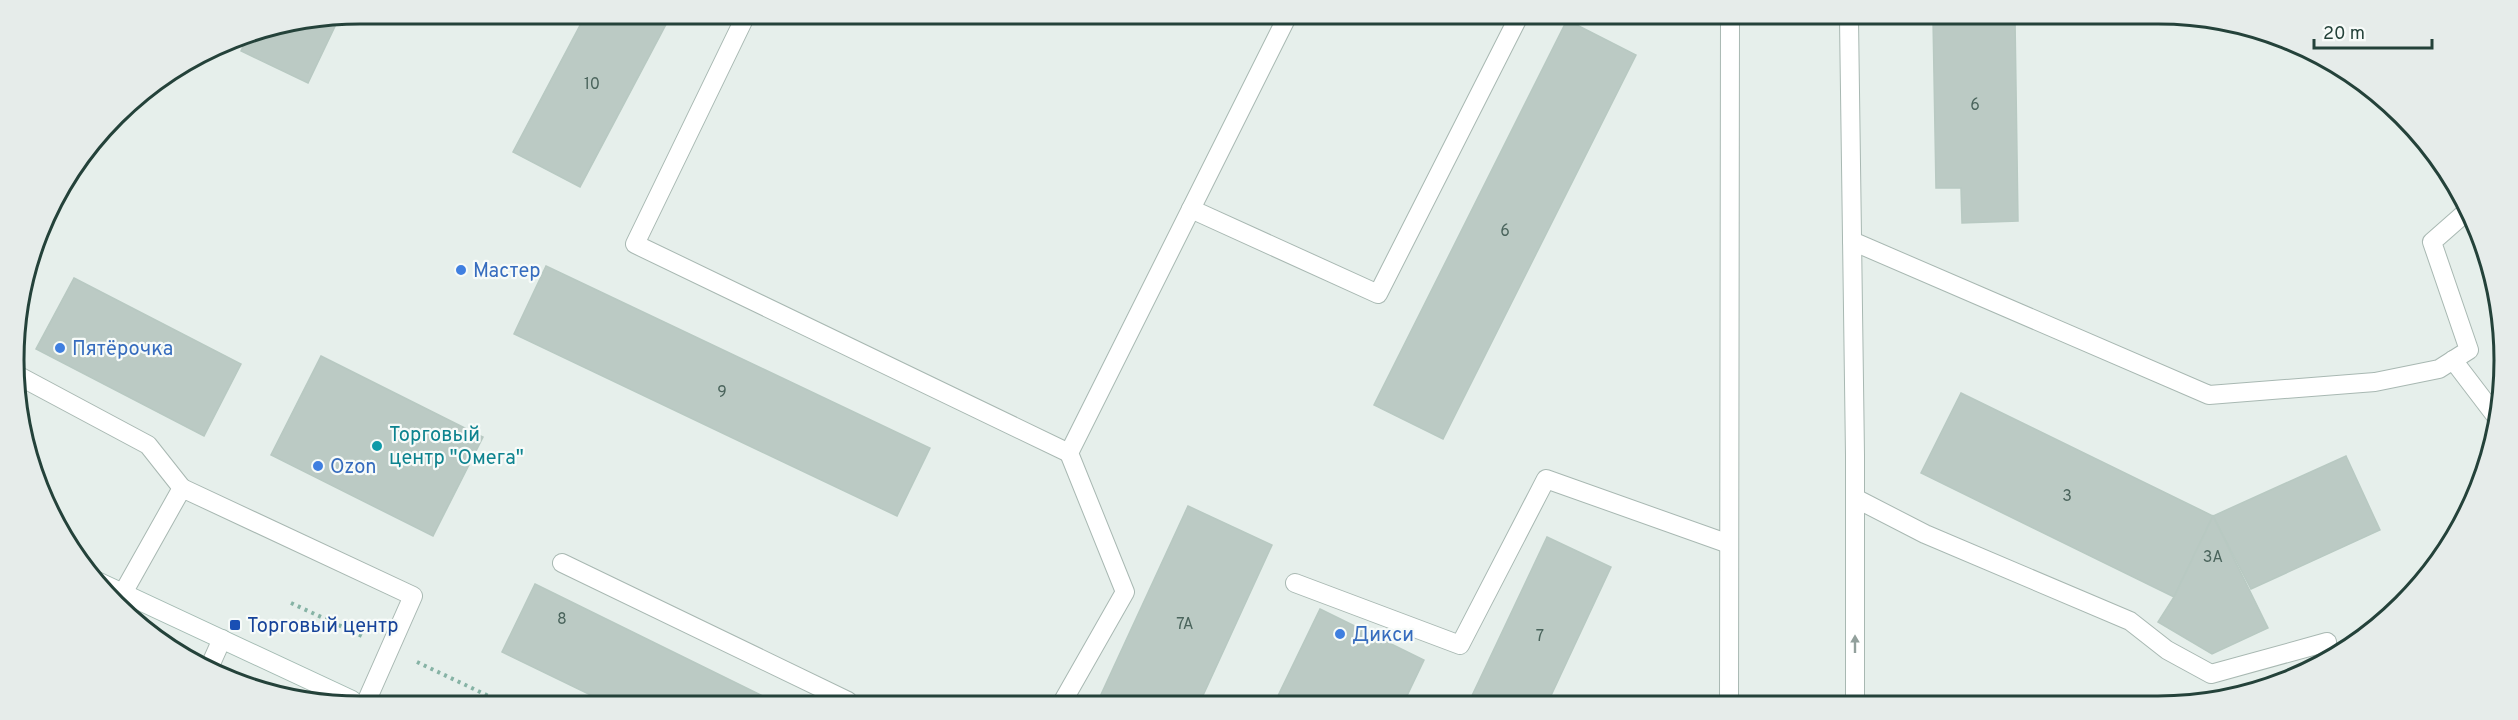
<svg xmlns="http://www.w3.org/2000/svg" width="2518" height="720" viewBox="0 0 2518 720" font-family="Overpass,sans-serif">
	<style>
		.building { fill: #bbcac4; stroke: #b8c9c2; stroke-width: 1.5 }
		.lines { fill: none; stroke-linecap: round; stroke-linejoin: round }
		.lane-casing { stroke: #a8b8b2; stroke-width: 20 }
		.street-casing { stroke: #a8b8b2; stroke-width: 20 }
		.secondary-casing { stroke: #a4bbb3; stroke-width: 20 }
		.path { stroke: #86b3a5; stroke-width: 4; stroke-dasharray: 3 4.5; stroke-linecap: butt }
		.lane { stroke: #fff; stroke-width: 18 }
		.street { stroke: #fff; stroke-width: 18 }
		.secondary { stroke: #fff; stroke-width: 18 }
		.oneway { fill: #92a09c }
		.shop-dot { fill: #3f7fe0; stroke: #f7fbf9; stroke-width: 2 }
		.culture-dot { fill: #0f9aa8; stroke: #f7fbf9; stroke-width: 2 }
		.transit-dot { fill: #1a4fb4; stroke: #f7fbf9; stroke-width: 2 }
		.labels { text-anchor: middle; stroke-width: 4.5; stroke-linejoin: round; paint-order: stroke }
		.number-label { font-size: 16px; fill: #4a645c }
		.shop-label { font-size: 20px; fill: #366cbe; stroke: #f7fbf9; text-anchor: start }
		.culture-label { font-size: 20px; fill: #0d838f; stroke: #f7fbf9; text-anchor: start }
		.transit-label { font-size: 20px; fill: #164399; stroke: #f7fbf9; text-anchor: start }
		.rim { fill: none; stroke: #24423a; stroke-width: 3 }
	</style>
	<rect width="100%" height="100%" fill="#e6efeb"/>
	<g class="building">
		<polygon points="586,14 671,15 580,187 513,152"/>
		<polygon points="339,18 308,83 241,51 248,36"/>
		<polygon points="1933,19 2015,19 2018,221 1962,223 1961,188 1936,188"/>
		<polygon points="1567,20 1636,55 1443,439 1374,405"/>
		<polygon points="546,266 930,448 897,516 514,334"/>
		<polygon points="74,278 241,364 204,436 36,349"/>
		<polygon points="321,356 483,437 433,536 271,455"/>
		<polygon points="1961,393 2213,516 2174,597 1921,473"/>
		<polygon points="2346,456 2380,530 2251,589 2213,516"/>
		<polygon points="1188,506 1272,545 1200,702 1098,701"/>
		<polygon points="2213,516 2268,628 2212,654 2158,622 2174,597"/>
		<polygon points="1547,537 1611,567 1548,702 1469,702"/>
		<polygon points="535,584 773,701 601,700 502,652"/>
		<polygon points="1320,609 1424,660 1404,702 1275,702"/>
	</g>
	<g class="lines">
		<g class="lane-casing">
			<g id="lane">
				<polyline points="746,15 635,244 1069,453"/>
				<polyline points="1191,209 1378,294 1518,18"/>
				<polyline points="1852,241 2209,395 2375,382 2439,369 2469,350 2432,242 2465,213"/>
				<polyline points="2453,360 2498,419"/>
				<polyline points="19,376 148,445 182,488"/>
				<polyline points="1855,498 1925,534 2130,621 2167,650 2211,674 2327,642"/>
				<polyline points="562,563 848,701"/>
				<polyline points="1295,583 1460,645 1546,479 1729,544"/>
				<polyline points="123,593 182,488 413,596 367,700"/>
				<polyline points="209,668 222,639"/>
				<polyline points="1063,701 1125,592 1069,453 1287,17"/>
			</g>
		</g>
		<g class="street-casing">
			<g id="street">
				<polyline points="1849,19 1855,455 1855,703"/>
				<polyline points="1729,703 1730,18"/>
			</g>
		</g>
		<g class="secondary-casing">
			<polyline id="secondary" points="97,581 352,700"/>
		</g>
		<g class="path">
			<polyline points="291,603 364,637"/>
			<polyline points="417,662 497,700"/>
		</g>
		<use href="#lane" class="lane"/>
		<use href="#street" class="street"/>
		<use href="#secondary" class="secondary"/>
	</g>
	<defs><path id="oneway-solid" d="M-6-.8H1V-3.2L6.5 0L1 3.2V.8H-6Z" transform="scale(1.5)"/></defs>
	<use class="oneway" href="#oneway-solid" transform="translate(1855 644) rotate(-90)"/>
	<g class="shop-dot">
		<circle cx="461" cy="270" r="6"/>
		<circle cx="60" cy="348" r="6"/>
		<circle cx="318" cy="466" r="6"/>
		<circle cx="1340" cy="634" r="6"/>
	</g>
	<circle class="culture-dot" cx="377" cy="446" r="6"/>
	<rect class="transit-dot" x="229" y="619" width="12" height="12" rx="3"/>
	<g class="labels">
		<g class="number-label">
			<text x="592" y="89">10</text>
			<text x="1975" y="110">6</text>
			<text x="1505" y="236">6</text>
			<text x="722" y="397">9</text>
			<text x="2067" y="501">3</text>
			<text x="2213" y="562">3А</text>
			<text x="562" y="624">8</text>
			<text x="1185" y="629">7А</text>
			<text x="1540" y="641">7</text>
		</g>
		<g class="shop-label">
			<text x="473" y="277">Мастер</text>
			<text x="72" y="355">Пятёрочка</text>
			<text x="330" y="473">Ozon</text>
			<text x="1352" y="641">Дикси</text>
		</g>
		<g class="culture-label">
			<text x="389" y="441">Торговый<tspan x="389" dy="23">центр "Омега"</tspan></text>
		</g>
		<g class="transit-label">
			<text x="247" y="632">Торговый центр</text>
		</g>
	</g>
	<path d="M0 0H2518V720H0ZM360 24H2158A336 336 0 0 1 2494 360V360A336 336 0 0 1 2158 696H360A336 336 0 0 1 24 360V360A336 336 0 0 1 360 24Z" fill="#e6ecea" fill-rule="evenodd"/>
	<path class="rim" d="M360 24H2158A336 336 0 0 1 2494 360V360A336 336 0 0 1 2158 696H360A336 336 0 0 1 24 360V360A336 336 0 0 1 360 24Z"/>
	<path d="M2314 39v9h118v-9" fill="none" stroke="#24423a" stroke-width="3"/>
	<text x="2323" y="39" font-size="18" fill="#24423a" stroke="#f7fbf9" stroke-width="4.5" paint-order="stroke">20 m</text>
</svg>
